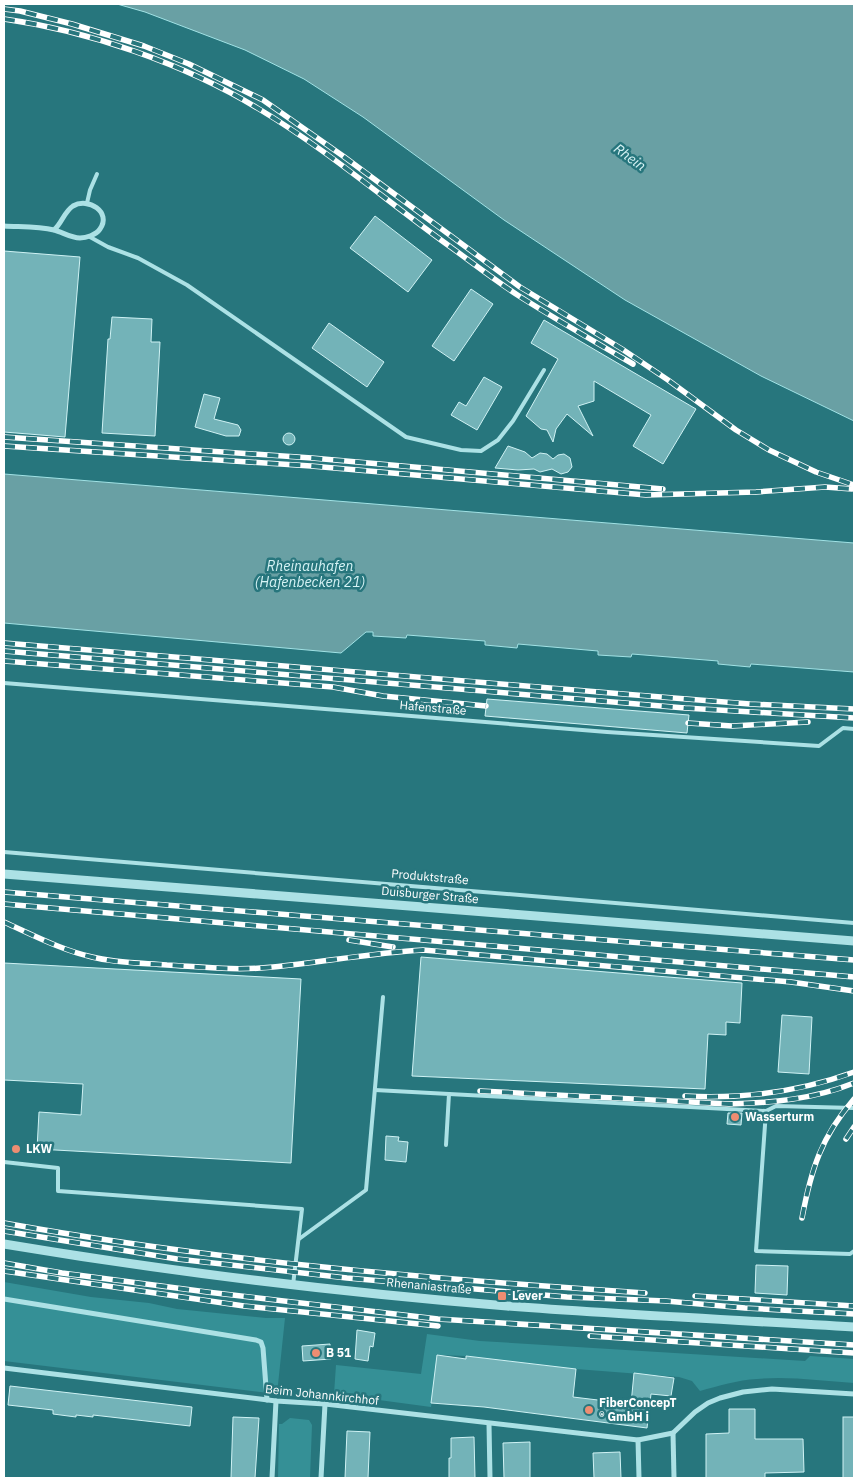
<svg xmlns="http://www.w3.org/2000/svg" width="858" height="1482" viewBox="0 0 858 1482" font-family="'IBM Plex Sans',sans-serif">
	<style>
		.green { fill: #359096 }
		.water { fill: #69a0a4; stroke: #a1e2e5 }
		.building { fill: #73b3b8; stroke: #cff2f4 }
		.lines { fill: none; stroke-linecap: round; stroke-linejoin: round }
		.service { stroke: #ace1e5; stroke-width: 4 }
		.minor { stroke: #ace1e5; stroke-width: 5 }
		.tertiary { stroke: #ace1e5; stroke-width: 9 }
		.rail-casing { stroke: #fff; stroke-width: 5.5 }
		.rail { stroke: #27767d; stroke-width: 4; stroke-dasharray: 11; stroke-linecap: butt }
		.poi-dot { fill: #ed8d72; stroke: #27767d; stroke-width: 2 }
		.labels { text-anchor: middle; stroke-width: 5; stroke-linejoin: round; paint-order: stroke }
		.street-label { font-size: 12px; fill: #fff; stroke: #27767d }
		.poi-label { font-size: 12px; font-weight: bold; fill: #fff; stroke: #27767d; text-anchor: start }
		.water-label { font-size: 14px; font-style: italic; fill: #d7f3f5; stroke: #27767d }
	</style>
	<rect width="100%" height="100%" fill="#27767d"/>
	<g class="green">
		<polygon points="4,1282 91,1297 149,1303 177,1309 266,1318 285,1318 277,1394 4,1361"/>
		<path d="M427,1334L480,1341L805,1361L810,1356L854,1359V1383C822,1381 789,1376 757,1379C738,1380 718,1386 700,1391L692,1381L679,1377L576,1369L466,1356L438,1355L431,1407L334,1394L336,1365L421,1374Z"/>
		<polygon points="290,1418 309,1420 312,1425 310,1478 278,1478 279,1424 282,1424"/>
	</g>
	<g class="water">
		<polygon points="117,4 854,4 854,421 761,376 625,300 504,220 363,117 304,79 245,50 145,12"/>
		<polygon points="4,474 854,543 854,672 751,664 750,667 718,664 718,661 632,654 631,657 598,655 598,651 518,644 517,648 485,645 485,641 407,635 406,638 373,636 373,632 366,632 341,653 4,623"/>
	</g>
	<g class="building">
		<polygon points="375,216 432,260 408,292 350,248"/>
		<polygon points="4,251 80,257 65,437 4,432"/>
		<polygon points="471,289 493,304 454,361 432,346"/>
		<polygon points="112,317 152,319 151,342 160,342 155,436 102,433 108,339 110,339"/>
		<polygon points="544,320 696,409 663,464 633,446 651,415 594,381 594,401 578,406 593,436 567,414 556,429 553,442 547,430 541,429 526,416 558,359 531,343"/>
		<polygon points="329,323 384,362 367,387 312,348"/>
		<polygon points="484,377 502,387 477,430 451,415 459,402 466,406"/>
		<polygon points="204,394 220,398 214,419 238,425 241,430 239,436 226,436 195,427"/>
		<circle cx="289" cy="439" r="6"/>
		<polygon points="508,446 525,452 532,458 540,453 547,454 553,459 558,455 564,454 570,458 572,467 568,472 561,474 552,469 540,472 534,469 518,470 495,468"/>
		<polygon points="487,699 689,715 687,733 485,716"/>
		<polygon points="421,957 742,983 740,1023 726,1022 726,1035 708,1034 705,1089 412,1076"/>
		<polygon points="4,963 301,979 291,1163 37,1149 39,1112 81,1115 83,1084 4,1080"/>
		<polygon points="782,1015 812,1017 809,1074 778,1072"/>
		<polygon points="728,1113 742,1113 741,1125 727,1124"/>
		<polygon points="386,1136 399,1137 398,1141 408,1142 406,1162 385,1160"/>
		<polygon points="756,1265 788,1266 787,1295 755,1293"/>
		<polygon points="357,1330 375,1333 373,1347 370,1346 368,1361 355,1359"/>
		<polygon points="330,1344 331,1359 303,1361 302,1346"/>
		<polygon points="437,1355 466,1359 466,1356 576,1369 573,1397 631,1404 634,1373 674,1378 671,1396 651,1394 647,1428 484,1407 431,1403"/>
		<polygon points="10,1386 192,1407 190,1426 93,1415 93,1417 76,1415 76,1417 53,1414 53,1410 8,1405"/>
		<polygon points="729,1409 755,1409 755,1439 803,1439 804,1472 765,1473 765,1478 706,1478 706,1434 729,1433"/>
		<polygon points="233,1417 259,1418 255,1478 231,1478"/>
		<rect x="843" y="1417" width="11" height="61"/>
		<polygon points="347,1431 370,1432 368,1478 345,1478"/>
		<polygon points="474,1437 475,1478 449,1478 449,1458 451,1458 451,1438"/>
		<polygon points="530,1442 530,1478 504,1478 503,1443"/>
		<polygon points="620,1452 621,1478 594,1478 593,1453"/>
	</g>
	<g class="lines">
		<g class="service">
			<polyline points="87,203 90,190 97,174"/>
			<polyline points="90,237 108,247 138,258 187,285 406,437 461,450 481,451 498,440 513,421 544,370"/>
			<polyline points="4,683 607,732 819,746 843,728 854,729"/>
			<polyline points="4,852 854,923"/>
			<polyline points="375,1090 449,1094 446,1145"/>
			<polyline points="449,1094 766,1111 756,1251 850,1254 854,1251"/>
			<polyline points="766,1111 776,1106 854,1108"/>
			<polyline points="4,1162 58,1168 58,1191 302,1209 293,1285"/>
			<polyline points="299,1239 366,1190 383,997"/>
		</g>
		<g class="minor">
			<path d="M4,226C20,227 38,226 54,230C62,232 71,238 80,238C86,238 96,235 100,229C112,212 88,197 73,206C64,212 62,223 54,230"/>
			<polyline points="4,1299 256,1340 261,1342 263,1348 267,1400"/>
			<polyline points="4,1368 276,1401 325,1404 638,1440 673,1433 695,1412 708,1403 720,1398 743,1392 772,1389 854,1394"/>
			<polyline points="489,1424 490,1478"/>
			<polyline points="673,1433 674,1478"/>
			<polyline points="638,1440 639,1478"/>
			<polyline points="272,1478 276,1401"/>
			<polyline points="321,1478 325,1404"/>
		</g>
		<g class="tertiary">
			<polyline points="4,874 854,941"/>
			<path d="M4,1244C171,1272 338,1292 507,1306C622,1315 738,1320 854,1327"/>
		</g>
		<g class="rail-casing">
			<g id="rail">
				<polyline points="4,9 20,11 72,24 144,46 189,64 263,100 343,156 520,287 622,349 668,380 736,430 769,450 816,472 854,485"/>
				<path d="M4,19C89,31 185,64 259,109C326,149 388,202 452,248C474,264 496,281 519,296C557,320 595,342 633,364"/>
				<polyline points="4,437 312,458 663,489"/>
				<polyline points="4,446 311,466 646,495 756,492 825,487 852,489"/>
				<polyline points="4,643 623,694 750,704 854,709"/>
				<polyline points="4,651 685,708 854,718"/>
				<polyline points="4,661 333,687 383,696 486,706"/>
				<polyline points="688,723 732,726 808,722"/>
				<polyline points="4,892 854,960"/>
				<polyline points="4,904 854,977"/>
				<path d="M4,922C33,935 61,950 92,957C116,963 142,963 167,965C202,967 237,971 273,967C323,962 372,953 423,950L791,982L854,991"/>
				<polyline points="349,940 393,947"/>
				<path d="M480,1091L729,1104C772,1103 814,1099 854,1083"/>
				<path d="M685,1096C743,1099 799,1092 854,1072"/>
				<polyline points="846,1139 854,1127"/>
				<path d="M802,1218C811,1170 821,1137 854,1099"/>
				<path d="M4,1223C216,1261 430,1279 645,1293"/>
				<polyline points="4,1231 177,1259 347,1278 567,1297 666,1301 745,1308 854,1314"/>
				<polyline points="4,1263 62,1273 207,1292 438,1319 854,1345"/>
				<polyline points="4,1271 244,1306 438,1326"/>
				<polyline points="695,1296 854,1306"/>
				<polyline points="590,1336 854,1353"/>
			</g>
		</g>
		<use href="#rail" class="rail"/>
	</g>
	<g class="poi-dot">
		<circle cx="735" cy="1117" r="5"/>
		<circle cx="16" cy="1149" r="5"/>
		<rect x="497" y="1291" width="10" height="10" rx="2.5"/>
		<circle cx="316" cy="1353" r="5"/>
		<circle cx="589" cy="1410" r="5"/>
	</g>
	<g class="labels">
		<g class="street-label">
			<text transform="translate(433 708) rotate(5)" y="4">Hafenstraße</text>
			<text transform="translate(430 877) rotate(5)" y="4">Produktstraße</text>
			<text transform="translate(430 895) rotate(5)" y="4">Duisburger Straße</text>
			<text transform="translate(429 1286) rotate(5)" y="4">Rhenaniastraße</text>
			<text transform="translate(322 1395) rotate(6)" y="4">Beim Johannkirchhof</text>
		</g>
		<g class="poi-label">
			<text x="745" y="1121">Wasserturm</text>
			<text x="26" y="1153">LKW</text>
			<text x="512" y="1300">Lever</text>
			<text x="326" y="1357">B 51</text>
			<text x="599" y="1407">FiberConcepT<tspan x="599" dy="14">® GmbH i</tspan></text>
		</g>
		<g class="water-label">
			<text transform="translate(630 157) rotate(36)" y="5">Rhein</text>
			<text x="310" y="571">Rheinauhafen<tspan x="310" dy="16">(Hafenbecken 21)</tspan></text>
		</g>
	</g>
	<rect width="858" height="1482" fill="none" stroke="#ffffff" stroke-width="10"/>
</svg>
